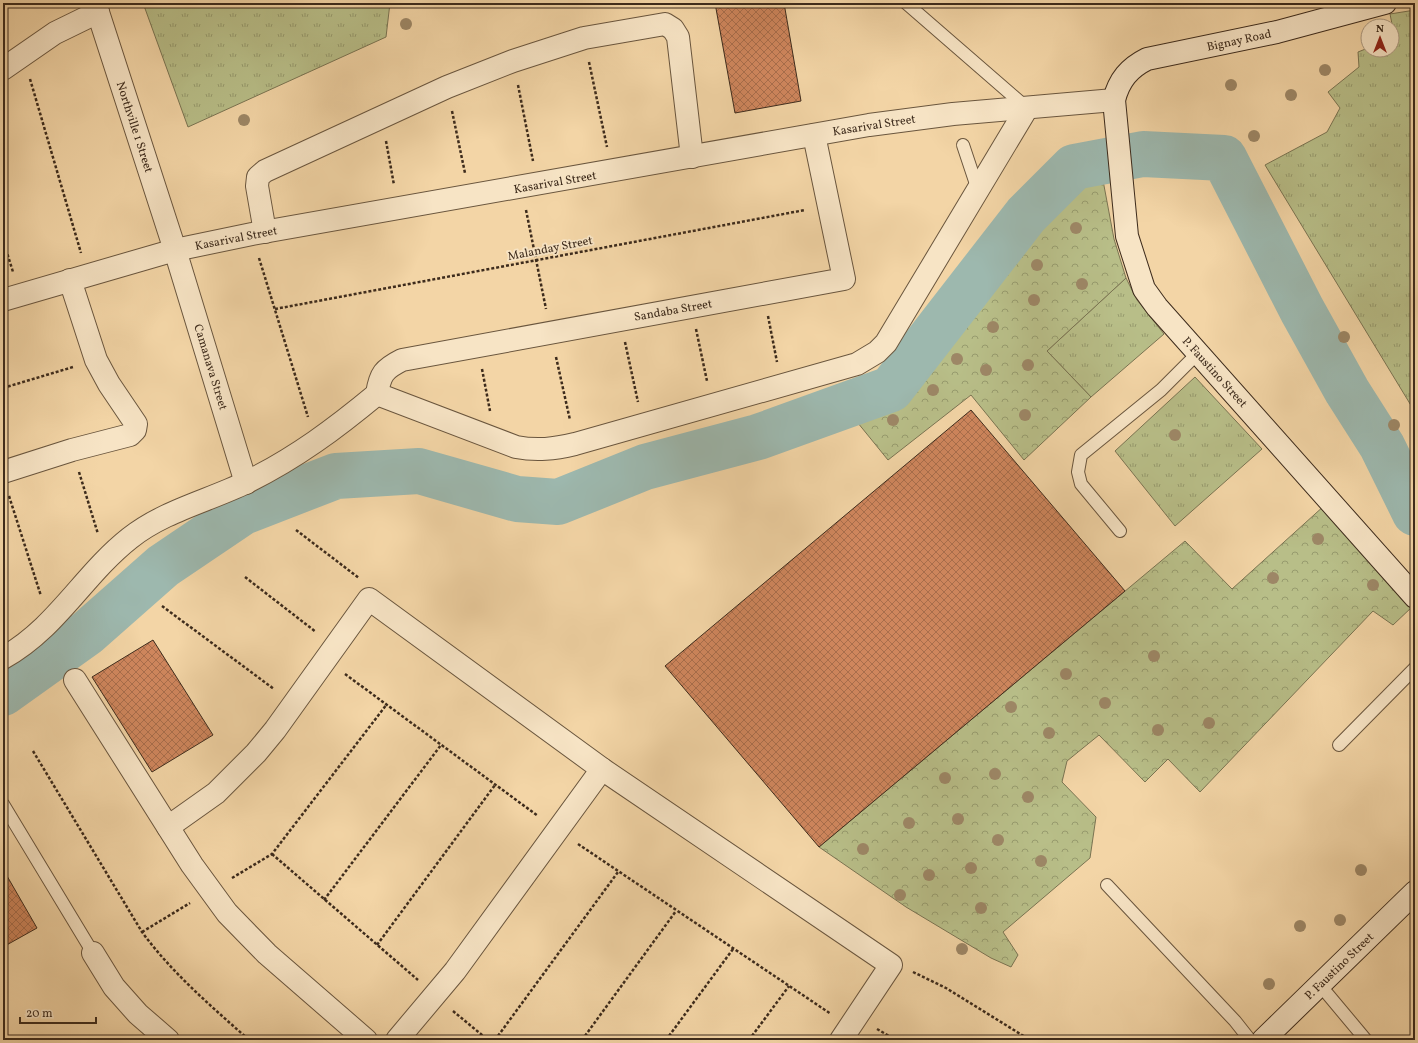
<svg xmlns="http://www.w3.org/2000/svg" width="1418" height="1043" viewBox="0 0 1418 1043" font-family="Vollkorn,serif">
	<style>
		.grass { fill: url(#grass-tufts); stroke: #7a7452 }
		.forest { fill: url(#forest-crowns); stroke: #7a7452 }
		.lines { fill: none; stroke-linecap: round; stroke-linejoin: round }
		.river { stroke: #9db8ae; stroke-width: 46 }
		.building { fill: url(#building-cross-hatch); stroke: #3d2b1c }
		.service-casing { stroke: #6a563e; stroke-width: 14 }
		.minor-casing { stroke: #6a563e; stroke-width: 24 }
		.secondary-casing { stroke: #3d2b1c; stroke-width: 24 }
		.path { stroke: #3d2b1c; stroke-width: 2.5; stroke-dasharray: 3 2; stroke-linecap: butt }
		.service { stroke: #f7e4c5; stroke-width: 12 }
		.minor { stroke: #f7e4c5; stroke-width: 22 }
		.secondary { stroke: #f7e4c5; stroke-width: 22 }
		.tree { fill: #9d8766 }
		.labels { text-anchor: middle; stroke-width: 3.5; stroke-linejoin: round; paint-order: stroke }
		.street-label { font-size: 12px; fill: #3d2b1c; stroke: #f7e4c5 }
	</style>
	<defs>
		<pattern id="grass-tufts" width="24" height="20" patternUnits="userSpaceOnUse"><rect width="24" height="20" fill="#b8be88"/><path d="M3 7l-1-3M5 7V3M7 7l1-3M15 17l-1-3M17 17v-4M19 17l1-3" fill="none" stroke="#979b6e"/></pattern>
		<pattern id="forest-crowns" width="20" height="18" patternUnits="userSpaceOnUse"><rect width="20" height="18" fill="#b8be88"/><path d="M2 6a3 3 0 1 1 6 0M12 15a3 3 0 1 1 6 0" fill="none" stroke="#979b6e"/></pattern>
		<pattern id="building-cross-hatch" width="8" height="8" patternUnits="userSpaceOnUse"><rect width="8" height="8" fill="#cf865d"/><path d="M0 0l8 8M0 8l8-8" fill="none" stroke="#a96e4c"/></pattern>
	</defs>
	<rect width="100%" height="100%" fill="#f3d5a6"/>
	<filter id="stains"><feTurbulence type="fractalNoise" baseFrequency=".005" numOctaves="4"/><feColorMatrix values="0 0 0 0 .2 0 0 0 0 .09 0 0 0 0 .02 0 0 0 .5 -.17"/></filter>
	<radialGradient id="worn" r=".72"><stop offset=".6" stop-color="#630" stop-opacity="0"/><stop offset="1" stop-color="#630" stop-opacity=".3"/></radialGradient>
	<g class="grass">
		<polygon points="143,3 390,3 386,37 188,127"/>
		<polygon points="1415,10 1415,412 1265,165 1327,132 1340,108 1328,92 1359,67 1358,52 1368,48 1368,50 1392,50 1392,40 1395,39 1390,14"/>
		<polygon points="1126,278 1137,300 1164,334 1091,397 1047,351"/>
		<polygon points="1195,377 1262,449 1175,526 1115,451"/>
	</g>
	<g class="forest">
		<polygon points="1102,175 1114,239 1126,278 1047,351 1091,397 1024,460 971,395 888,460 849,412 898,395 1032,223 1080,179"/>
		<polygon points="1325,505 1413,606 1393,625 1373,611 1200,792 1168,759 1145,782 1099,735 1067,761 1062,782 1096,817 1090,858 1003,932 1018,955 1011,967 991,958 906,907 819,847 1185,541 1232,589"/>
	</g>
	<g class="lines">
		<polyline class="river" points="3,693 87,633 163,566 243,512 336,476 419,471 517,499 558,502 645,467 758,437 891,389 1026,215 1074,167 1143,154 1224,158 1302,310 1347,391 1382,446 1415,513"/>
	</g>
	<g class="building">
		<polygon points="715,3 784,3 801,101 735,113"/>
		<polygon points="971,410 1125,591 819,847 665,666"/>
		<polygon points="153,640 213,735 152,772 92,677"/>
		<polygon points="3,869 37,928 3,947"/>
	</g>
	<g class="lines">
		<g class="service-casing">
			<g id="service">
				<polyline points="906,3 1027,108"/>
				<polyline points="963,145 978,190"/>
				<polyline points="1120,531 1081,484 1078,472 1081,455 1161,390 1198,353"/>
				<polyline points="1339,745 1415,668"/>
				<polyline points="3,804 93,953"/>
				<polyline points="1107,885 1235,1021 1250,1040"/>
				<polyline points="1320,985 1366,1040"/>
			</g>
		</g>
		<g class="minor-casing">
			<g id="minor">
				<polyline points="95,3 175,250 246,483"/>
				<polyline points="3,69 55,33 98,12"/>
				<polyline points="265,232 257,186 258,177 265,171 447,87 513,61 584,38 665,24 673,29 678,37 692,157"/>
				<polyline points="3,300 175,250 252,234 869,125 953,114 1114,100"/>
				<path d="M377,394L516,447C537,451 554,449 575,444L857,364L877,352L886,343L1027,108"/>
				<path d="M377,394C380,374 384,369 402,360L844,279L814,135"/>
				<polyline points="3,472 72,450 130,435 135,430 136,424 109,384 96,360 70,280"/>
				<path d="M3,658C57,628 83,575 130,538C164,511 208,501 247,482C296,458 336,428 377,394"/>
				<polyline points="75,680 192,865 227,913 267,954 366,1040"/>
				<polyline points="168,827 216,793 256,753 275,730 369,599 602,769 891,965 841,1040"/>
				<polyline points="93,953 114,987 138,1014 168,1040"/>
				<polyline points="397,1040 455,971 602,769"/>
			</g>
		</g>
		<g class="secondary-casing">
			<g id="secondary">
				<path d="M1385,3L1277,32L1147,59C1129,68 1119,80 1114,100L1127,236L1144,289L1157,307L1415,597"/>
				<polyline points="1263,1040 1415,892"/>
			</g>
		</g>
		<g class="path">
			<polyline points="589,62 607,147"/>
			<polyline points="30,79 81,253"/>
			<polyline points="518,85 533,161"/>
			<polyline points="452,111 465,173"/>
			<polyline points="386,141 394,185"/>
			<polyline points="526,210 546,309"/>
			<polyline points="3,240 13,272"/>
			<polyline points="259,258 308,417"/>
			<polyline points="275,309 805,210"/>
			<polyline points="768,316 777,362"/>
			<polyline points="696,329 707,381"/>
			<polyline points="625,342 638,402"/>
			<polyline points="556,357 570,420"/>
			<polyline points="482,369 490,411"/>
			<polyline points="3,388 73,367"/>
			<polyline points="79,472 98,534"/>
			<polyline points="9,496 41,596"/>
			<polyline points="296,530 359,578"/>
			<polyline points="245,577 316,632"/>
			<polyline points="162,606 274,689"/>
			<polyline points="345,674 538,816"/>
			<path d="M33,751L142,932C172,973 211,1006 249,1040"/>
			<polyline points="578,844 831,1014"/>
			<polyline points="272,854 418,980"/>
			<polyline points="232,878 272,854 387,704"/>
			<polyline points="324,900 441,745"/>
			<polyline points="142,932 190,903"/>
			<polyline points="377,945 495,785"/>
			<polyline points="913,972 946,988 1030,1040"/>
			<polyline points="453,1011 488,1040"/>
			<polyline points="877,1029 896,1040"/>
			<polyline points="495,1040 618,872"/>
			<polyline points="582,1040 676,911"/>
			<polyline points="666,1040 733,949"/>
			<polyline points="749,1040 789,986"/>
		</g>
		<use href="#service" class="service"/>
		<use href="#minor" class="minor"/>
		<use href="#secondary" class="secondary"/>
	</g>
	<g class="tree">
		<circle cx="406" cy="24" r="6"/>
		<circle cx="1325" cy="70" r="6"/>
		<circle cx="1231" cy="85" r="6"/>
		<circle cx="1291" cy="95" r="6"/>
		<circle cx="244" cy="120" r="6"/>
		<circle cx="1254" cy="136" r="6"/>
		<circle cx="1076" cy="228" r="6"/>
		<circle cx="1037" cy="265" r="6"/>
		<circle cx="1082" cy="284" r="6"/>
		<circle cx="1034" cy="300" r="6"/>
		<circle cx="993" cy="327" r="6"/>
		<circle cx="1344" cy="337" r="6"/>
		<circle cx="957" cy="359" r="6"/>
		<circle cx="1028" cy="365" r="6"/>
		<circle cx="986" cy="370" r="6"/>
		<circle cx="933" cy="390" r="6"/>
		<circle cx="1025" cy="415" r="6"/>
		<circle cx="893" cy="420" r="6"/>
		<circle cx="1394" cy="425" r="6"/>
		<circle cx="1175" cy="435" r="6"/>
		<circle cx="1318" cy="539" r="6"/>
		<circle cx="1273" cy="578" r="6"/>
		<circle cx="1373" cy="585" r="6"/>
		<circle cx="1154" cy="656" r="6"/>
		<circle cx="1066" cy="674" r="6"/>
		<circle cx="1105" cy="703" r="6"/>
		<circle cx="1011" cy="707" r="6"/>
		<circle cx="1209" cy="723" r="6"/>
		<circle cx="1158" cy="730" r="6"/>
		<circle cx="1049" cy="733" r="6"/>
		<circle cx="995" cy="774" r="6"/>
		<circle cx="945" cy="778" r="6"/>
		<circle cx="1028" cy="797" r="6"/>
		<circle cx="958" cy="819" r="6"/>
		<circle cx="909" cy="823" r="6"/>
		<circle cx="998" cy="840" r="6"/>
		<circle cx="863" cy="849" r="6"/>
		<circle cx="1041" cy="861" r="6"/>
		<circle cx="971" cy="868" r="6"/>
		<circle cx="1361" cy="870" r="6"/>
		<circle cx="929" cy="875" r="6"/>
		<circle cx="900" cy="895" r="6"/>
		<circle cx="981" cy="908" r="6"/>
		<circle cx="1340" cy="920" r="6"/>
		<circle cx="1300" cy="926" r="6"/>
		<circle cx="962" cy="949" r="6"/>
		<circle cx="1269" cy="984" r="6"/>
	</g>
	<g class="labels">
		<g class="street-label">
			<text transform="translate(1239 40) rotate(-12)" y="4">Bignay Road</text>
			<text transform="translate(874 125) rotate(-9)" y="4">Kasarival Street</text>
			<text transform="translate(135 127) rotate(72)" y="4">Northville 1 Street</text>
			<text transform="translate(555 182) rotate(-10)" y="4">Kasarival Street</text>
			<text transform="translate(236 238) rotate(-11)" y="4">Kasarival Street</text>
			<text transform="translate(550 248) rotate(-11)" y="4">Malanday Street</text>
			<text transform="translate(673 310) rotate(-10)" y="4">Sandaba Street</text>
			<text transform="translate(211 367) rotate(73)" y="4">Camanava Street</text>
			<text transform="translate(1215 372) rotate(48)" y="4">P. Faustino Street</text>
			<text transform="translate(1339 966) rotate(-44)" y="4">P. Faustino Street</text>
		</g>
	</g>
	<rect width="1418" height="1043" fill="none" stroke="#f3d5a6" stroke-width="16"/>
	<rect x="4" y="4" width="1410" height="1035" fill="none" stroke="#3d2b1c" stroke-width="2"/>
	<rect x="8" y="8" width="1402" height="1027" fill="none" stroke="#3d2b1c"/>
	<g transform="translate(1380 38)"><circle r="19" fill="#f7e4c5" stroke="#ad9a81"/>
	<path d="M0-3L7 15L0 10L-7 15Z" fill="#8f2418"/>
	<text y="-6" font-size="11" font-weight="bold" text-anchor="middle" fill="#3d2b1c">N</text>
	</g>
	<path d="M20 1017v6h76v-6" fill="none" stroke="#3d2b1c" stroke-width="2"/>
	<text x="26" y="1017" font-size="12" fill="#3d2b1c" stroke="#f7e4c5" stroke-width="3" paint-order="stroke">20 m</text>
	<rect width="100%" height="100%" filter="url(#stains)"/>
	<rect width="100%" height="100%" fill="url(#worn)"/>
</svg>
